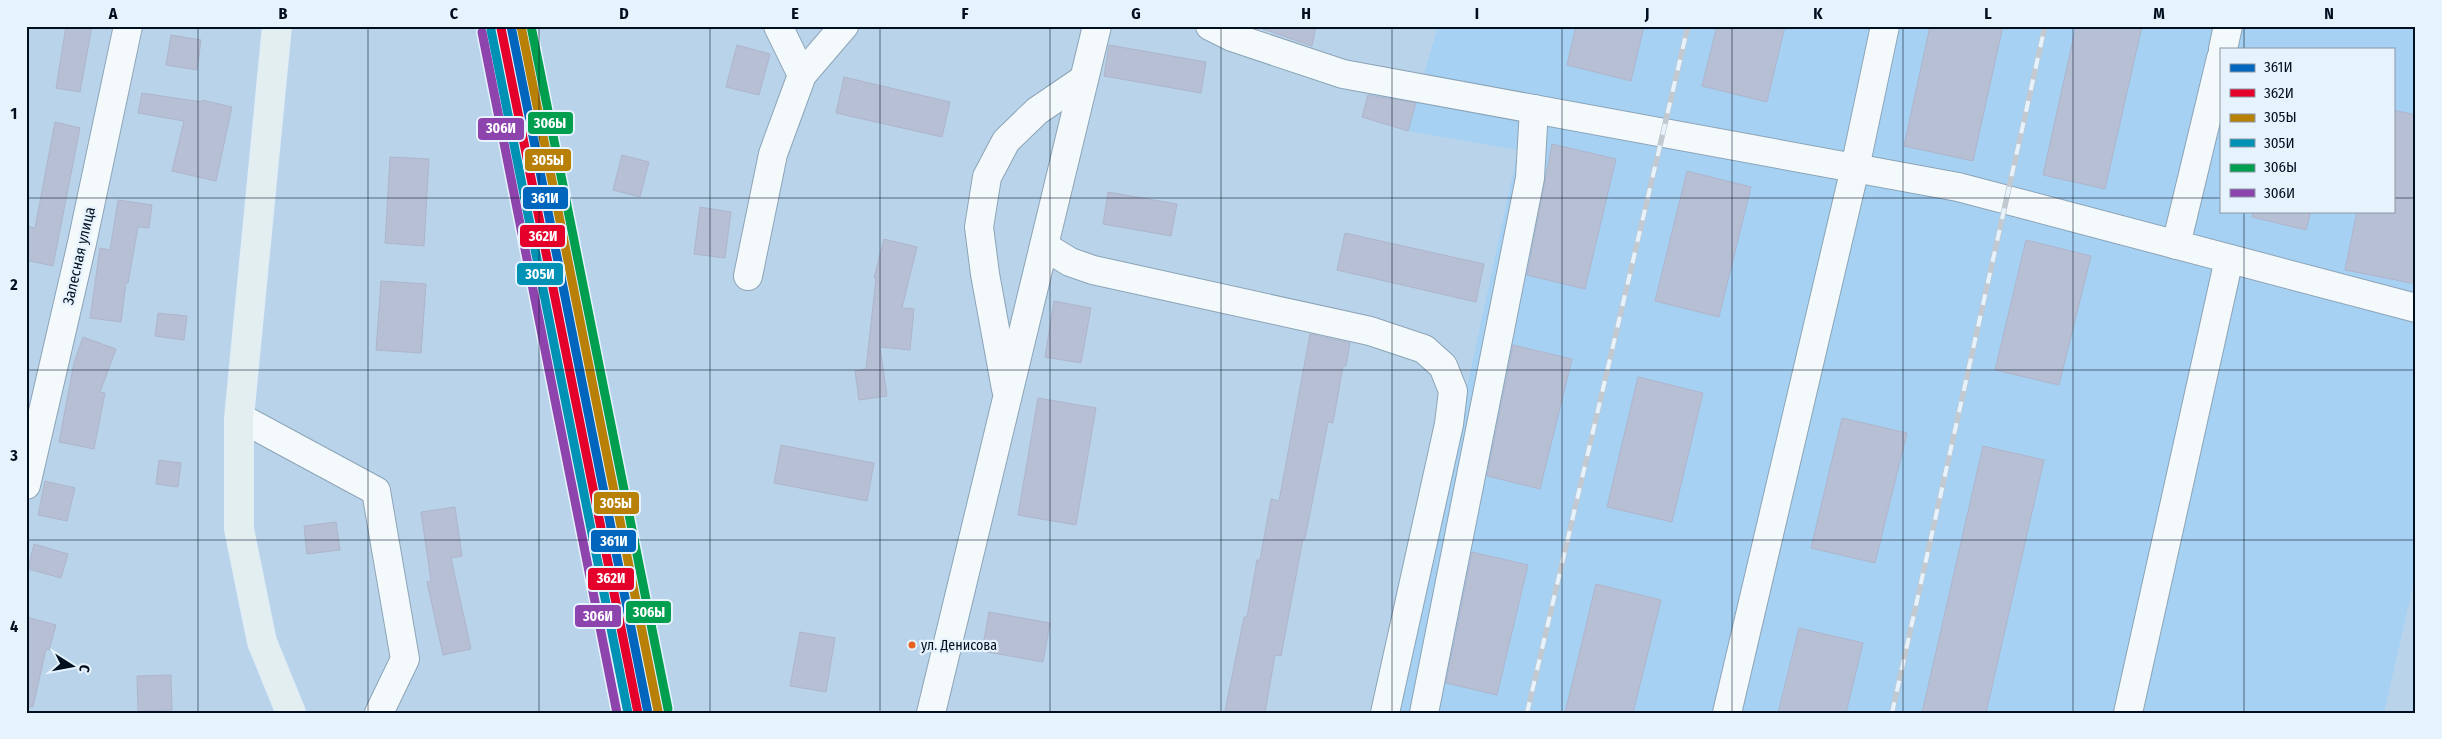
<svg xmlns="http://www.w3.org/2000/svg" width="2442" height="739" viewBox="0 0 2442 739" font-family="'Fira Sans Condensed',sans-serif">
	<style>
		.built { fill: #a6d1f3; fill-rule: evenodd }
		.building { fill: #b7bfd5; stroke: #aeb5cb }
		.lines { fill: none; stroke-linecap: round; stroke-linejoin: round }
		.minor-casing { stroke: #8ca4b7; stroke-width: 30 }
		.major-casing { stroke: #e0ecf6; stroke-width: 30 }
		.minor { stroke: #f4f9fc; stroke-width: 28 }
		.major { stroke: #e3eef0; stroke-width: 28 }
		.rail-casing { stroke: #c2c9d0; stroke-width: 5.5 }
		.rail { stroke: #e6f3fd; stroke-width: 4; stroke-dasharray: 11; stroke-linecap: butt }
		.rail-1-casing { stroke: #e6f3fd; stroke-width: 12 }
		.rail-2-casing { stroke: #e6f3fd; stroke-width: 12 }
		.rail-3-casing { stroke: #e6f3fd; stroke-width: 12 }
		.rail-4-casing { stroke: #e6f3fd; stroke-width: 12 }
		.rail-5-casing { stroke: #e6f3fd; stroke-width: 12 }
		.rail-6-casing { stroke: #e6f3fd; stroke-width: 12 }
		.rail-1 { stroke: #0065bd; stroke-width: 9 }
		.rail-2 { stroke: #e4002b; stroke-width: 9 }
		.rail-3 { stroke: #b98008; stroke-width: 9 }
		.rail-4 { stroke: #0092b4; stroke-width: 9 }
		.rail-5 { stroke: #009e4f; stroke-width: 9 }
		.rail-6 { stroke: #8e44ad; stroke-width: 9 }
		.grid { fill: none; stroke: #000f20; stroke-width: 1; stroke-opacity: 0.55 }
		.bus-dot { fill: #e66122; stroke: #e6f3fd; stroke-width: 2 }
		.labels { text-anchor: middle; stroke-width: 4.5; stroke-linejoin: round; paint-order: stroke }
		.bus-label { font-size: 14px; fill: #000f20; stroke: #e6f3fd; text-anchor: start }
		.street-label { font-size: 15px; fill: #000f20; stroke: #e6f3fd }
		.line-badge { stroke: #e6f3fd; stroke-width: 2 }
		.badge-label { font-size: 14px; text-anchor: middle; font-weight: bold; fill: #fff }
		.neatline { fill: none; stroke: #000f20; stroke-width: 2 }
		.grid-label { font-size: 16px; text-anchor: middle; font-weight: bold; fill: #000f20 }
	</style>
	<rect width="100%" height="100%" fill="#b9d4ea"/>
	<path class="built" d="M1438,26H2416V586H2413L2384,713H1397L1518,150L1408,131L1362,117L1372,82L1418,95ZM2221,49H2393V211H2221Z"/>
	<g class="building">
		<polygon points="66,26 92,26 80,92 56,88"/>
		<polygon points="1254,26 1316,26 1312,46"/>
		<polygon points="1576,26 1644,26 1631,81 1567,65"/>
		<polygon points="1717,26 1785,26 1767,102 1702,86"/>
		<polygon points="1930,26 2003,26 1973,161 1904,146"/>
		<polygon points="2076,26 2142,26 2105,189 2043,175"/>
		<polygon points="171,35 201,40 197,70 166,65"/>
		<polygon points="737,45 770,54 759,95 726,87"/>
		<polygon points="1109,45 1206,62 1201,93 1104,76"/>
		<polygon points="844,77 950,102 942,137 836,113"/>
		<polygon points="142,93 202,102 202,100 232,107 216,181 172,171 184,121 138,113"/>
		<polygon points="1368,95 1416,103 1408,131 1362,117"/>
		<polygon points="2393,110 2416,115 2416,284 2345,270 2357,211 2393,211"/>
		<polygon points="55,122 80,128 53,266 26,260 26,226 35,228"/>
		<polygon points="1552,144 1616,159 1585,289 1527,275"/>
		<polygon points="622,155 649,162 640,197 613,190"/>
		<polygon points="390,157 429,159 424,246 385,243"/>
		<polygon points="1687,171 1751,187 1719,317 1655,301"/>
		<polygon points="1108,192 1177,204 1171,236 1103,224"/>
		<polygon points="118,200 152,205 149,228 138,227 128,283 126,283 121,322 90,318 100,248 110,250"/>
		<polygon points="700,207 731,212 725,258 694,254"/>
		<polygon points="2253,211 2311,211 2306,230 2252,217"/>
		<polygon points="1345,233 1484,264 1476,302 1337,270"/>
		<polygon points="884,239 917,247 902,308 914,309 910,350 880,347 887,396 859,400 855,371 866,369 876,278 874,278"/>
		<polygon points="2026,240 2091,256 2059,385 1995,370"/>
		<polygon points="381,281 426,284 421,353 376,350"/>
		<polygon points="1054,301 1091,308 1081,363 1045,357"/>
		<polygon points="158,313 187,316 184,340 155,336"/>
		<polygon points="1310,334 1350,343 1346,366 1343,366 1333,423 1328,422 1305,539 1303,539 1281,656 1275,655 1265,713 1225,711 1244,617 1247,617 1257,560 1260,560 1271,499 1279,501"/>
		<polygon points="83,337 116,349 100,392 105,393 94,449 59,442 74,363"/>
		<polygon points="1513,345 1572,359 1540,489 1487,476"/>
		<polygon points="1638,377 1703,393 1672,522 1607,507"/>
		<polygon points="1038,398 1096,408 1076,525 1018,515"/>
		<polygon points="1842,418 1907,433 1875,563 1811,548"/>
		<polygon points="781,445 874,463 867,501 774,483"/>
		<polygon points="1983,446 2044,460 1986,713 1922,713"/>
		<polygon points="159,460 181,463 178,487 156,484"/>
		<polygon points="45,481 75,488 67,521 38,515"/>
		<polygon points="455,507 462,556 451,558 471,649 443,655 427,582 431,581 421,512"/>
		<polygon points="336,522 340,550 307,554 304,526"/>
		<polygon points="34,544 68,554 61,578 28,569"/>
		<polygon points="1472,552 1528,565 1497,695 1446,683"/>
		<polygon points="1596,584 1661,600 1633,713 1565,713"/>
		<polygon points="989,612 1050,623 1043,662 982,651"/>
		<polygon points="26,617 56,625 49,650 46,649 33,707 26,706"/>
		<polygon points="1799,628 1863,643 1846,713 1778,713"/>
		<polygon points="800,632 835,638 826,692 790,686"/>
		<polygon points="171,675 172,710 138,711 137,676"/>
	</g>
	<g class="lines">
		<g class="minor-casing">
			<g id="minor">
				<polyline points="778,26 802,75"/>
				<polyline points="1210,26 1232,37 1343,74 1958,187 2416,308"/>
				<polyline points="2223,49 2228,26"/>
				<polyline points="2176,245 2221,58"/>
				<polyline points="1044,246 1070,262 1093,270 1370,331 1424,349 1443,366 1453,391 1449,424 1385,713"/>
				<polyline points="748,276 773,154 802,75 844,26"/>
				<polyline points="1006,389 985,274 979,227 987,177 1006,141 1037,111 1084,79"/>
				<polyline points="239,417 376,491 405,659 379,713"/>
				<polyline points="26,485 82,243 128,26"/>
				<polyline points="931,713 1097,26"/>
				<polyline points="1424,713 1530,178 1534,109"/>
				<polyline points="1727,713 1855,168 1885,26"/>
				<polyline points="2128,713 2229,259"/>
			</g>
		</g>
		<g class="major-casing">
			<polyline id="major" points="277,26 239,418 239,529 262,642 291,713"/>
		</g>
		<use href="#minor" class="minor"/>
		<use href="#major" class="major"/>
		<g class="rail-casing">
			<g id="rail">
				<polyline points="495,26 632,713"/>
				<polyline points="1527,713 1688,26"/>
				<polyline points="1892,713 2045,26"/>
			</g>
		</g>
		<use href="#rail" class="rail"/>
		<g class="rail-1-casing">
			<polyline id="rail-1" points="511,26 648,713"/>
		</g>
		<g class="rail-2-casing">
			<polyline id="rail-2" points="501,28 638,713"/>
		</g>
		<g class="rail-3-casing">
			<polyline id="rail-3" points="521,26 658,711"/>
		</g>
		<g class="rail-4-casing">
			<polyline id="rail-4" points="491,30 628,713"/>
		</g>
		<g class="rail-5-casing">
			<polyline id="rail-5" points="531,26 668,709"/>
		</g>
		<g class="rail-6-casing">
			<polyline id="rail-6" points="482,32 617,713"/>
		</g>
		<use href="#rail-1" class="rail-1"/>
		<use href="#rail-2" class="rail-2"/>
		<use href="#rail-3" class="rail-3"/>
		<use href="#rail-4" class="rail-4"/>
		<use href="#rail-5" class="rail-5"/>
		<use href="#rail-6" class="rail-6"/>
	</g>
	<path class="grid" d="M198,26V713M368,26V713M539,26V713M710,26V713M880,26V713M1050,26V713M1221,26V713M1392,26V713M1562,26V713M1732,26V713M1903,26V713M2073,26V713M2244,26V49M26,198H2221M2393,198H2416M2244,211V713M26,370H2416M26,540H2416"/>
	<circle class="bus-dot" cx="912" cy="645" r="4.5"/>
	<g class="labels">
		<g class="bus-label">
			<text x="921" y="650">ул. Денисова</text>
		</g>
		<g class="street-label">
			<text transform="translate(79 256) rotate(-77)" y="5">Залесная улица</text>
		</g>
	</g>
	<g class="line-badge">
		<rect x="527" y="111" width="47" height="24" rx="5" fill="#009e4f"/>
		<rect x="477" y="117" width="48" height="24" rx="5" fill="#8e44ad"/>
		<rect x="524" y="148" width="48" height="24" rx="5" fill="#b98008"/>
		<rect x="522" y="186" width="47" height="24" rx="5" fill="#0065bd"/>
		<rect x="519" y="224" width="47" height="24" rx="5" fill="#e4002b"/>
		<rect x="516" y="262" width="48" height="24" rx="5" fill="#0092b4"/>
		<rect x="593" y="491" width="47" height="24" rx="5" fill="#b98008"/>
		<rect x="590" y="529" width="47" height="24" rx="5" fill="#0065bd"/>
		<rect x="587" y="567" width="48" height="24" rx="5" fill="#e4002b"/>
		<rect x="625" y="600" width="47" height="24" rx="5" fill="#009e4f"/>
		<rect x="574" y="604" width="48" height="24" rx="5" fill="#8e44ad"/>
	</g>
	<g class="badge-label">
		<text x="550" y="128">306Ы</text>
		<text x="501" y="133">306И</text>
		<text x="548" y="165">305Ы</text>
		<text x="545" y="203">361И</text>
		<text x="543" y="241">362И</text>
		<text x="540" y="279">305И</text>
		<text x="616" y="508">305Ы</text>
		<text x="614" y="546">361И</text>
		<text x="611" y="583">362И</text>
		<text x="649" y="617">306Ы</text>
		<text x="598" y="621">306И</text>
	</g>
	<rect width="2442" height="739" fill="none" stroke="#e6f3fd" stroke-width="55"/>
	<rect x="2220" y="48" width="175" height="165" fill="#e6f3fd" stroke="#8a98a5"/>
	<rect x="2230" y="64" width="25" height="8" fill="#0065bd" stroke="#8a98a5"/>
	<text x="2264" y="72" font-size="15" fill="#000f20">361И</text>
	<rect x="2230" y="89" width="25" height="8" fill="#e4002b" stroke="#8a98a5"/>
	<text x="2264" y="98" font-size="15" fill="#000f20">362И</text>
	<rect x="2230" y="114" width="25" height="8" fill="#b98008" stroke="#8a98a5"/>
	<text x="2264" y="122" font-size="15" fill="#000f20">305Ы</text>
	<rect x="2230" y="139" width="25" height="8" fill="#0092b4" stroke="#8a98a5"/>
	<text x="2264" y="148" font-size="15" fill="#000f20">305И</text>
	<rect x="2230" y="164" width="25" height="8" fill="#009e4f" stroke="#8a98a5"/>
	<text x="2264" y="172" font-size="15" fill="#000f20">306Ы</text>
	<rect x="2230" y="189" width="25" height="8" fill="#8e44ad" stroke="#8a98a5"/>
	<text x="2264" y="198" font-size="15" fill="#000f20">306И</text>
	<g transform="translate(72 666) rotate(101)" stroke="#e6f3fd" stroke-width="4" paint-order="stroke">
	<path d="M0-4L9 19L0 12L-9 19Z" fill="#000f20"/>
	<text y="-8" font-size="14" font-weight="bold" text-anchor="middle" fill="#000f20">С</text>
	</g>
	<rect x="28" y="28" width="2386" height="684" class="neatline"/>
	<g class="grid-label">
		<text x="113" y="19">A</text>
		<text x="283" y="19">B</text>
		<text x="454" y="19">C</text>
		<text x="624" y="19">D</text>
		<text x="795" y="19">E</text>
		<text x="965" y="19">F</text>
		<text x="1136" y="19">G</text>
		<text x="1306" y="19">H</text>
		<text x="1477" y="19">I</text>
		<text x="1647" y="19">J</text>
		<text x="1818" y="19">K</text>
		<text x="1988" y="19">L</text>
		<text x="2159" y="19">M</text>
		<text x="2329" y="19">N</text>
		<text x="14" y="119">1</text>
		<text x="14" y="290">2</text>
		<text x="14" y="461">3</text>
		<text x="14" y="632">4</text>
	</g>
</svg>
